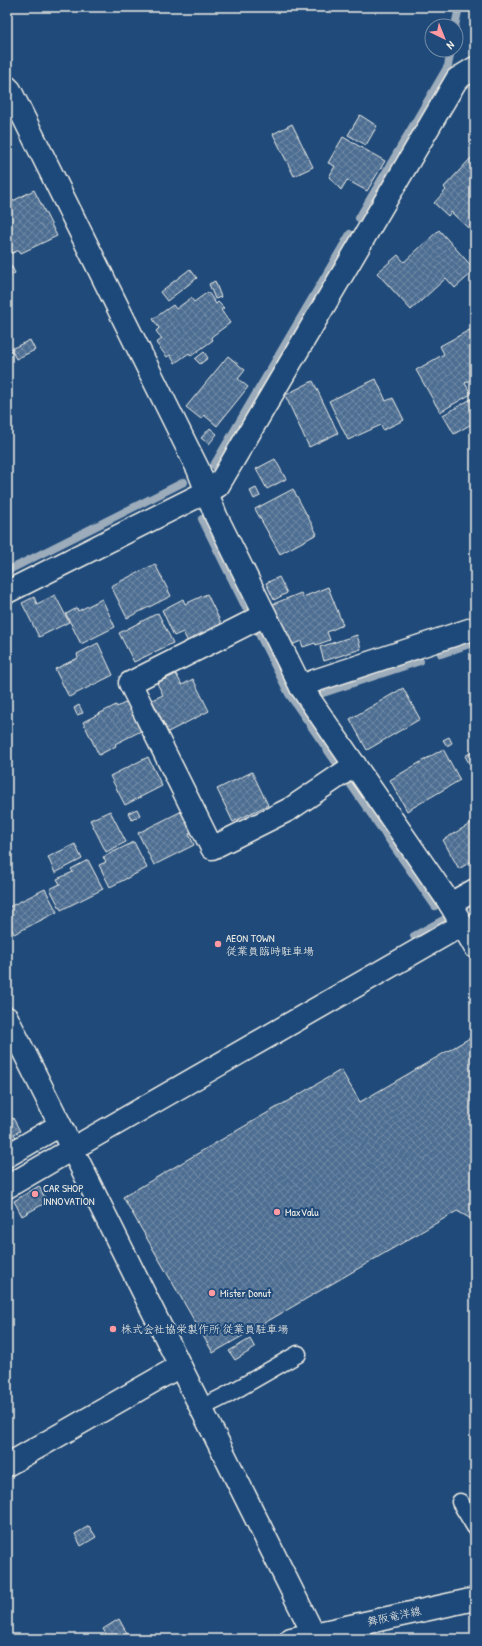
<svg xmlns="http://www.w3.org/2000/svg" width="482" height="1646" viewBox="0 0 482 1646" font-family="'Patrick Hand','Klee One',sans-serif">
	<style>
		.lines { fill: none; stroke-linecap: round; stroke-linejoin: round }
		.stream { stroke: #9cacbb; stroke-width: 8 }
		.building { fill: url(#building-cross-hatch); stroke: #f4f1e8 }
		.service-casing { stroke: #f4f1e8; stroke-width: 19 }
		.pedestrian-casing { stroke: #f4f1e8; stroke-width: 25 }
		.minor-casing { stroke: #f4f1e8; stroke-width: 25 }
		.secondary-casing { stroke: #f4f1e8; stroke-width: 25 }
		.service { stroke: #1f4a7a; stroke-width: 16 }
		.pedestrian { stroke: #1f4a7a; stroke-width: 22 }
		.minor { stroke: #1f4a7a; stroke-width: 22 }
		.secondary { stroke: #1f4a7a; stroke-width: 22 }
		.poi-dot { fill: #ff9aa2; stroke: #1f4a7a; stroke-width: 1.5 }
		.labels { text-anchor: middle; stroke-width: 4; stroke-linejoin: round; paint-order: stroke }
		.poi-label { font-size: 11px; fill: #f4f1e8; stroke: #1f4a7a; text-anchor: start }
		.street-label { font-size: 11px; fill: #f4f1e8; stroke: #1f4a7a }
	</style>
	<defs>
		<pattern id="building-cross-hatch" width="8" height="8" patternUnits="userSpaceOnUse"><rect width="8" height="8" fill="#4d6e92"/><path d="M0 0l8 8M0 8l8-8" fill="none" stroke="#708aa6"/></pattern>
	</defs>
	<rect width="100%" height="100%" fill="#1f4a7a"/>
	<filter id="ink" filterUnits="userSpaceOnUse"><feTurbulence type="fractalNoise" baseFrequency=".025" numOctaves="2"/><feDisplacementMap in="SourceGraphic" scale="8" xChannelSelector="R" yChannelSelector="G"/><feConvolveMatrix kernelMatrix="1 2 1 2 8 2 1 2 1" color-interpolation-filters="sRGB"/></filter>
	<g filter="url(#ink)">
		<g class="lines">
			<g class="stream">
				<polyline points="455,26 459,7"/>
				<polyline points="359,218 448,66 451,50"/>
				<polyline points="214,465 350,234"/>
				<polyline points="202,519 246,608"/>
				<polyline points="7,571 184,482"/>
				<polyline points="259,634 289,694 335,761"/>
				<polyline points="441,654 475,642"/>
				<polyline points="317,695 420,661"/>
				<polyline points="351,785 435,906"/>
				<polyline points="414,936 445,919"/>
			</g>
		</g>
		<g class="building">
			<polygon points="360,115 377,126 366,145 348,135"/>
			<polygon points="292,124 313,167 294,176 273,134"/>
			<polygon points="343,137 385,161 367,191 347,180 341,190 329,177 335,166 328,163"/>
			<polygon points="471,158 475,162 475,220 468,228 451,212 448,216 434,203 446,190 444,187"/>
			<polygon points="34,190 57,236 21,253 19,250 8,255 7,204"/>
			<polygon points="439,230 475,270 455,288 446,278 411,310 377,273 398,255 404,262"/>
			<polygon points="11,265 15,273 7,277 7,267"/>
			<polygon points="190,269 197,278 167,301 160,292"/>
			<polygon points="215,281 221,297 215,299 209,284"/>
			<polygon points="208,292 216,304 218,302 224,308 221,310 230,323 211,337 213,340 191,356 189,353 175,363 170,355 167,357 156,343 162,339 156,331 159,328 153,319 173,305 176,309 191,298 194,302"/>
			<polygon points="475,327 475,378 465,383 471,394 440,412 416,370 444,354 440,346"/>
			<polygon points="30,340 35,350 16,359 11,349"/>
			<polygon points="204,352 208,358 200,364 195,359"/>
			<polygon points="228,356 245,370 238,379 248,387 217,426 204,415 201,419 186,407"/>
			<polygon points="376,379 386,401 393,398 404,420 383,430 381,425 348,440 329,401"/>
			<polygon points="313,381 338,433 309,447 285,395"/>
			<polygon points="471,399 475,406 475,422 454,434 443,415"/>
			<polygon points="210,428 217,434 209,444 201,438"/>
			<polygon points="275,459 286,479 267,489 256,469"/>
			<polygon points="256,488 260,496 254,499 250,491"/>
			<polygon points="293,489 317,534 280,554 255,509"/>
			<polygon points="155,564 171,596 127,618 111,586"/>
			<polygon points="279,577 287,593 274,600 266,583"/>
			<polygon points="328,587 343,625 327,632 330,640 316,645 315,643 303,647 301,641 289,646 273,604 301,593 303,597"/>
			<polygon points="207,594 222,625 188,642 183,632 174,636 162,610 183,599 185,604"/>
			<polygon points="55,595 69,622 39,637 22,603 34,597 37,604"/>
			<polygon points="102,599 115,627 81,644 66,614 77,608 78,611"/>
			<polygon points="158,613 173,643 134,662 119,633"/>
			<polygon points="357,635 361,649 324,661 320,647"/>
			<polygon points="98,643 113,675 69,697 55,669 78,658 77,654"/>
			<polygon points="176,674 182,685 193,679 209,711 168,732 152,700 163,695 157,683"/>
			<polygon points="403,688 420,719 367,750 350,719"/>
			<polygon points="127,702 141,731 115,744 116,746 99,755 83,722 116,705 117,707"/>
			<polygon points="79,705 83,713 77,715 74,708"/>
			<polygon points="449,737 452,743 447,746 443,740"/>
			<polygon points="443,749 460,780 407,811 390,780"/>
			<polygon points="475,750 475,774 465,756"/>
			<polygon points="148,757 162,786 125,805 110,776"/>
			<polygon points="252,772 268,805 233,822 217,789"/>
			<polygon points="137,809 140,815 132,820 128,813"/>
			<polygon points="110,811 126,842 106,852 90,820"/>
			<polygon points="182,811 192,832 189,834 194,845 154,865 138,833"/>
			<polygon points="475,821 475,859 459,869 443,840"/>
			<polygon points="134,842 147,868 110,887 99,865 106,862 103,857"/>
			<polygon points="75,844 82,859 55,873 48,857"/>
			<polygon points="88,860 103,889 61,910 50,889 60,884 57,879 73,872 71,869"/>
			<polygon points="45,889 57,912 14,934 7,921 7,908"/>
			<polygon points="475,1035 475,1221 457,1211 213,1353 123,1197 341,1070 360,1102"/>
			<polygon points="13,1118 20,1131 14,1134 17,1139 7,1145 7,1121"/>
			<polygon points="39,1186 47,1202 22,1216 14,1201"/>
			<polygon points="250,1339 255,1348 235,1360 229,1351"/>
			<polygon points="89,1526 96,1537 81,1546 75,1534"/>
			<polygon points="119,1619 130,1639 109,1639 103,1629"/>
		</g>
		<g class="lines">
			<g class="service-casing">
				<g id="service">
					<polyline points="201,1408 227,1395 298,1354"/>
					<polyline points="460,1502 475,1527"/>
				</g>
			</g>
			<g class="pedestrian-casing">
				<polyline id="pedestrian" points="72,1149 462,925"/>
			</g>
			<g class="minor-casing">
				<g id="minor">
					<polyline points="7,87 10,90 198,469 216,516 301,687 449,902 475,947"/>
					<polyline points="7,592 218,486 457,79 475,68"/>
					<polyline points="265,615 130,683 212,848 290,809 355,765"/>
					<polyline points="301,687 314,681 475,628"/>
					<polyline points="450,904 475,890"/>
					<polyline points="7,1018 316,1639"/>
					<polyline points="7,1156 60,1125"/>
					<polyline points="7,1187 72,1149"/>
					<polyline points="7,1465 180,1366"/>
				</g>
			</g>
			<g class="secondary-casing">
				<polyline id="secondary" points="291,1639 475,1599"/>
			</g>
			<use href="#service" class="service"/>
			<use href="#pedestrian" class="pedestrian"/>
			<use href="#minor" class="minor"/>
			<use href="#secondary" class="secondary"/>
		</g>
	</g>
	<g class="poi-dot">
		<circle cx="218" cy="944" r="4"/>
		<circle cx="35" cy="1194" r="4"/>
		<circle cx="277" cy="1212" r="4"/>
		<circle cx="212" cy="1293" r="4"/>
		<circle cx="113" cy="1329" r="4"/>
	</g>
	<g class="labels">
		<g class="poi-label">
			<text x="226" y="942">AEON TOWN<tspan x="226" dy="13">従業員臨時駐車場</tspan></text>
			<text x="43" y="1192">CAR SHOP<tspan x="43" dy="13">INNOVATION</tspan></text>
			<text x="285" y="1216">MaxValu</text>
			<text x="220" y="1297">Mister Donut</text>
			<text x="121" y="1333">株式会社協栄製作所 従業員駐車場</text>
		</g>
		<g class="street-label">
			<text transform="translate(394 1616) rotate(-12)" y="4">舞阪竜洋線</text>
		</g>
	</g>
	<rect width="482" height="1646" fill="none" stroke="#1f4a7a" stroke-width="24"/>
	<rect x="12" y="12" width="458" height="1622" fill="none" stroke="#f4f1e8" stroke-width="1.5" filter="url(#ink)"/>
	<g transform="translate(444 38) rotate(137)"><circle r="19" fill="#1f4a7a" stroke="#748da6"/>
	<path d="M0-3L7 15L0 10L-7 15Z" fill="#ff9aa2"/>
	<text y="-6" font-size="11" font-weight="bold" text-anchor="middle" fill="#f4f1e8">N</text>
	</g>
</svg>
